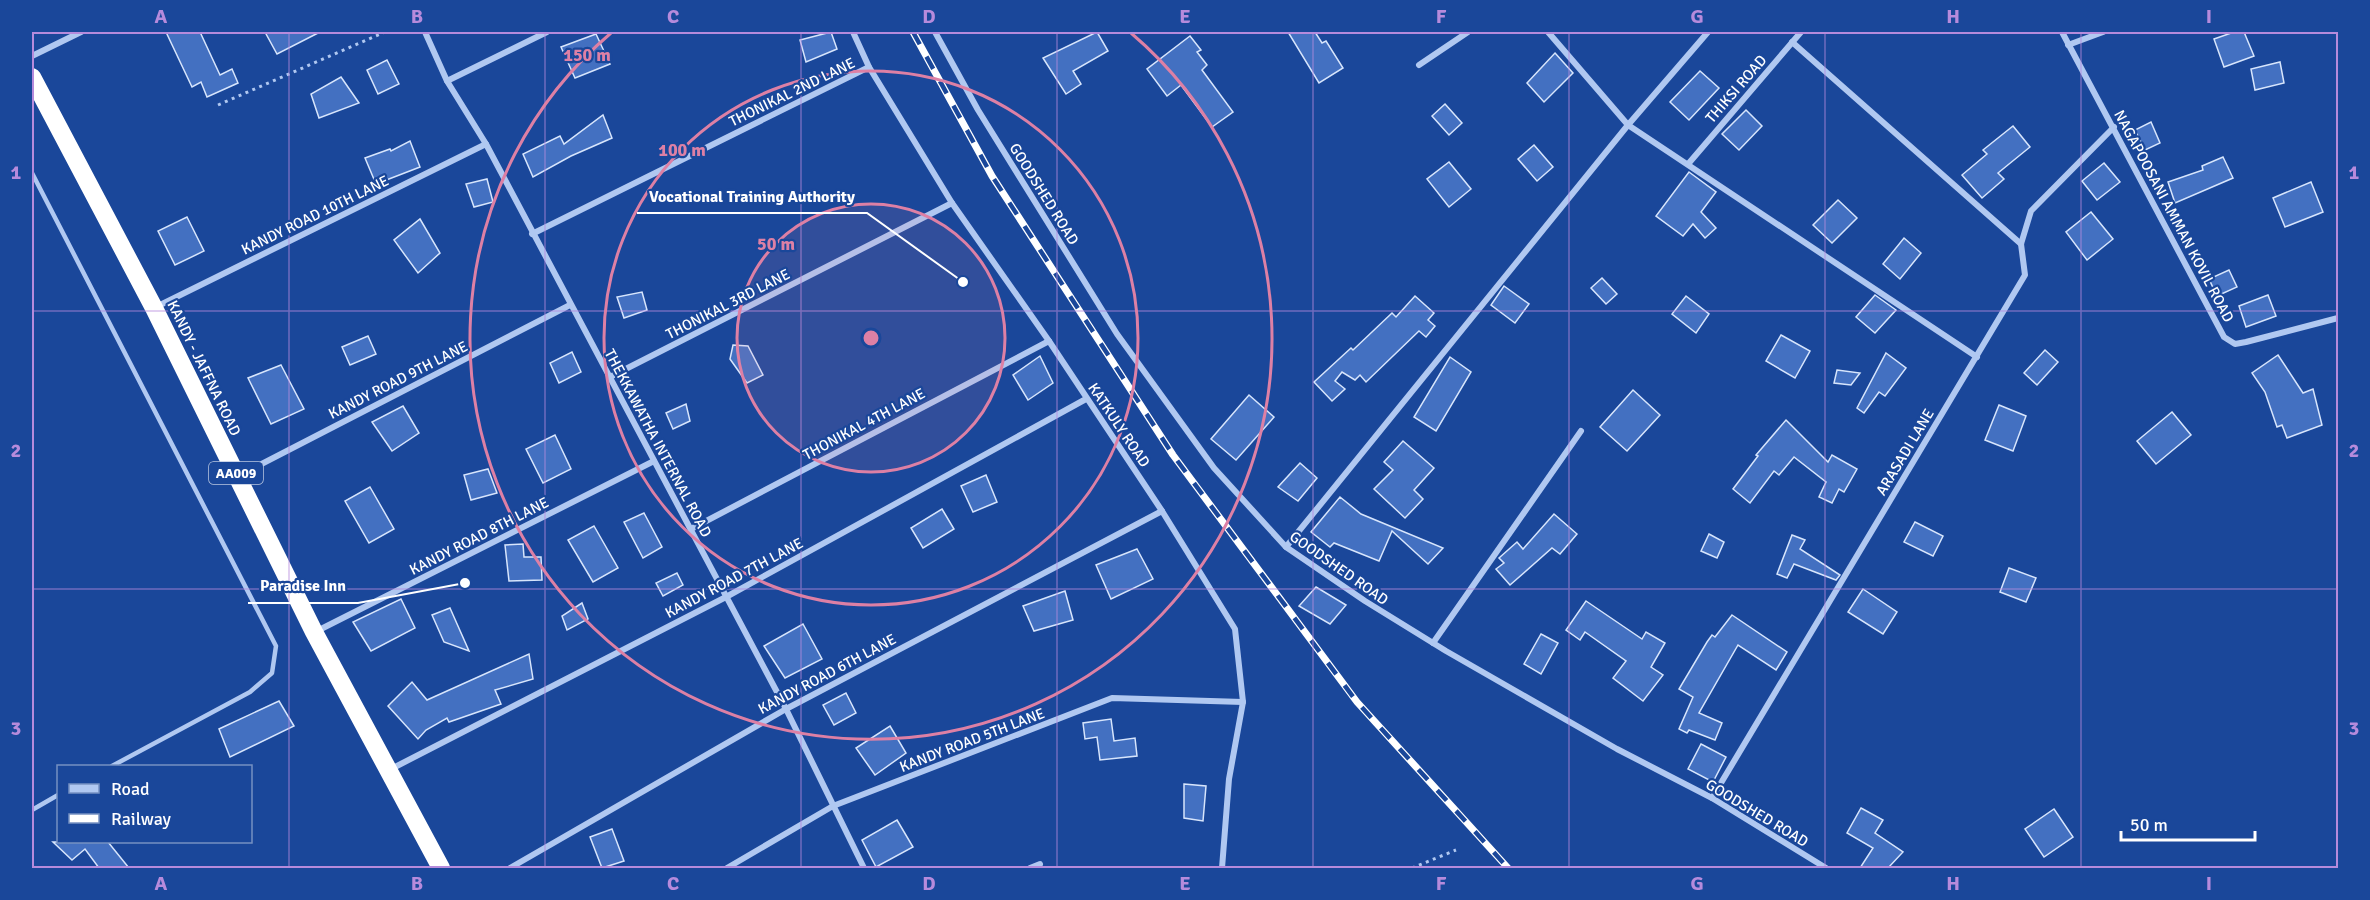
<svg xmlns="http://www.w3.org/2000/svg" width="2370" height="900" viewBox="0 0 2370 900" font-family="Signika,sans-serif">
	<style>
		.building { fill: #4370c1; stroke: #d7e5fc; stroke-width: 1.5 }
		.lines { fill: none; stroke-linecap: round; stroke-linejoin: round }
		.path { stroke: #b0c8f1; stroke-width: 3; stroke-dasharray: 3 4.5; stroke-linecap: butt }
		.lane { stroke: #b0c8f1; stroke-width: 4.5 }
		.street { stroke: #b0c8f1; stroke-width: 6 }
		.highway { stroke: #fff; stroke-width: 18 }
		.rail-casing { stroke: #fff; stroke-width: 7 }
		.rail { stroke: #1a479a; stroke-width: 4.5; stroke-dasharray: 14; stroke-linecap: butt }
		.grid { fill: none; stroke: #b68bdc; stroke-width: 1.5; stroke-opacity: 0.55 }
		.ring { fill: none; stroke: #dd80a5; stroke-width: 3 }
		.labels { text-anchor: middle; stroke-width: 4.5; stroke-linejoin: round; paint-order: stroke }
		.shield { fill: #1a479a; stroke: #bac8e1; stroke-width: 1.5 }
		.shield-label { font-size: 14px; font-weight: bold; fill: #fff }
		.street-label { font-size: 15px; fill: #fff; stroke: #1a479a }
		.centre { fill: #dd80a5; stroke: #1a479a; stroke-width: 3 }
		.ring-label { font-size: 18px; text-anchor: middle; font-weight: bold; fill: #dd80a5; stroke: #1a479a; stroke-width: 4.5; stroke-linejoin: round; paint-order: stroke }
		.leader { fill: none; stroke: #fff; stroke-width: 2 }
		.callout-dot { fill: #fff; stroke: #1a479a; stroke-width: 2 }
		.callout-label { font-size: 16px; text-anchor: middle; font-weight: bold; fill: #fff; stroke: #1a479a; stroke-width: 4.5; stroke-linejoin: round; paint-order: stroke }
		.neatline { fill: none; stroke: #b68bdc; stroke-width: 2 }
		.grid-label { font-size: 20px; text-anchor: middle; font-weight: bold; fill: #b68bdc }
	</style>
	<rect width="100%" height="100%" fill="#1a479a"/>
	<g class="building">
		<polygon points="166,32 200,32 220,75 232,69 238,83 207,97 201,82 192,87"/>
		<polygon points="265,32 320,32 277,54"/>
		<polygon points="831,32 837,49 806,62 800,40"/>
		<polygon points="1097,32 1108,51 1073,71 1081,84 1066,94 1043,58"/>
		<polygon points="1288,32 1315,32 1322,43 1326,41 1343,68 1319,83"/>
		<polygon points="2234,32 2244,32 2254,56 2224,67 2214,39"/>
		<polygon points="596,34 610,64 575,78 561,47"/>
		<polygon points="1190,36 1201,50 1197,52 1207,65 1202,70 1233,112 1212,127 1181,85 1167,96 1147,69"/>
		<polygon points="1555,53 1573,73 1544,102 1527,83"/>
		<polygon points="387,60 399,84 378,94 367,70"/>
		<polygon points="2280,62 2284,83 2255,90 2251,69"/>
		<polygon points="1700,71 1719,88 1689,120 1670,102"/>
		<polygon points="341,77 359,103 319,118 311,94"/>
		<polygon points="1445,104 1462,123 1449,135 1432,116"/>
		<polygon points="1746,110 1762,126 1739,150 1722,134"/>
		<polygon points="603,115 612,138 571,156 533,177 523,154 560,136 564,144"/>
		<polygon points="2151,122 2160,143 2145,150 2135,130"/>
		<polygon points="2013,126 2030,147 1998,173 2004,179 1982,198 1962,175 1987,154 1983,150"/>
		<polygon points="410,141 420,167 376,184 365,158 390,149 391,151"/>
		<polygon points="1534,145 1553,167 1537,181 1518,159"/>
		<polygon points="2223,157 2233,178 2175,203 2168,182 2203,170 2202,166"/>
		<polygon points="1449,162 1471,189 1449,207 1427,179"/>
		<polygon points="2104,163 2120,182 2097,200 2082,181"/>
		<polygon points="1689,172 1716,192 1701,212 1716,228 1705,238 1693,224 1683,236 1656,216"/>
		<polygon points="487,179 493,202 474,207 466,184"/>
		<polygon points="2311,182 2323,212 2285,227 2273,198"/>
		<polygon points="1838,200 1857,218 1832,243 1813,225"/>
		<polygon points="2091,212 2113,239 2087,260 2066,232"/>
		<polygon points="187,217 204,251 175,265 158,231"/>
		<polygon points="420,219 440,253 418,273 394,240"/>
		<polygon points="1904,238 1921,253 1900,279 1883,264"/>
		<polygon points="2229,270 2237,287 2217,296 2209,279"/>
		<polygon points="1602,278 1617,294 1606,304 1591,288"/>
		<polygon points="1504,286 1529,304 1515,323 1491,305"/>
		<polygon points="642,292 647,310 624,318 617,297"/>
		<polygon points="1875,295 1896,310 1875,333 1856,317"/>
		<polygon points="2268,295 2276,316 2246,327 2239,306"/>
		<polygon points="1415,296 1434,313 1428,320 1435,326 1426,337 1419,331 1366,382 1360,375 1355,380 1342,372 1335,381 1345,389 1332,401 1314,382 1351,348 1353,350 1392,313 1396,317"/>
		<polygon points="1686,296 1709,314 1696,333 1672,314"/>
		<polygon points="1781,335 1810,351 1795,378 1766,361"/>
		<polygon points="368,336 376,354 350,365 342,347"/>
		<polygon points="733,345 748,346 763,375 747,383 730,359"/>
		<polygon points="2045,350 2058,362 2037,385 2024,373"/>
		<polygon points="572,352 581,372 559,383 550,363"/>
		<polygon points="1886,353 1906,368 1885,396 1879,392 1864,413 1857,408"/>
		<polygon points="2278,355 2303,393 2313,389 2322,425 2287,438 2282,425 2277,427 2265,392 2252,373"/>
		<polygon points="1040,356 1053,383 1028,400 1013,375"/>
		<polygon points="1450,357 1471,372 1436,431 1414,417"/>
		<polygon points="281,365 304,409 271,424 248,378"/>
		<polygon points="1837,370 1860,373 1851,385 1834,383"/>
		<polygon points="1633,390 1660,415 1627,451 1600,427"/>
		<polygon points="1249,395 1274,417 1236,460 1211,439"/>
		<polygon points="686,404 690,421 673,429 666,413"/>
		<polygon points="1999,405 2026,416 2013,451 1985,440"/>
		<polygon points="403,406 419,433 392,451 372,422"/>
		<polygon points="2172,412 2191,435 2156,464 2137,441"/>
		<polygon points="1786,420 1828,462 1832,455 1857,469 1844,492 1839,489 1832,503 1819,497 1826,482 1794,457 1779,475 1774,471 1750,503 1733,489 1758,456 1756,455"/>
		<polygon points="555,435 571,469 543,483 526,449"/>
		<polygon points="1403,441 1434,468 1414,490 1423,499 1405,518 1374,489 1393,470 1384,462"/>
		<polygon points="1300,463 1317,478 1298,501 1278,487"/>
		<polygon points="488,469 497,493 471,500 464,475"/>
		<polygon points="986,475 997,502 973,512 961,486"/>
		<polygon points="370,487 394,529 369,543 345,501"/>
		<polygon points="1340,497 1361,514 1443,548 1428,564 1392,531 1379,561 1334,543 1330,547 1311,532"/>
		<polygon points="942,509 954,529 923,548 911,528"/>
		<polygon points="644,513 662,547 643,558 624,522"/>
		<polygon points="1554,514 1577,534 1560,554 1552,548 1510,585 1496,569 1504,563 1499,558 1517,542 1523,549"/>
		<polygon points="1915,522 1943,536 1933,556 1904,542"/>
		<polygon points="594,526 618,568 593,582 568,540"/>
		<polygon points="1709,534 1724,542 1717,558 1701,551"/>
		<polygon points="1792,535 1805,540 1800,549 1840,575 1836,580 1794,564 1787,578 1777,574"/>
		<polygon points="523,544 524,557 541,557 542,580 509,581 505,545"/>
		<polygon points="1137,549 1153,579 1111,599 1096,565"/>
		<polygon points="2009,568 2036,578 2026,602 2000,592"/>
		<polygon points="677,573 683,585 663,596 656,583"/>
		<polygon points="1316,587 1346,605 1330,624 1299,606"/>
		<polygon points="1863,589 1897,612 1883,634 1848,612"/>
		<polygon points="1065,591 1073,620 1034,631 1023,606"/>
		<polygon points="401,599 415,628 371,651 353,622"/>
		<polygon points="1586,601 1642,639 1646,632 1665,643 1651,667 1663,675 1643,701 1613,678 1626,661 1585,632 1580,640 1566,630"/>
		<polygon points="582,603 588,619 567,630 562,616"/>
		<polygon points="450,608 469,651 444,642 432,615"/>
		<polygon points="1732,615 1787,652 1776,670 1738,645 1699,713 1722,723 1715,740 1689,730 1687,733 1679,729 1693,697 1679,689 1707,642 1712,635 1715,637"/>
		<polygon points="803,624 822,659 785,678 764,646"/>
		<polygon points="1541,634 1558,643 1541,674 1524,664"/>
		<polygon points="529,654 533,679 495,690 501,704 449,722 447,718 426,730 418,739 388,706 412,682 427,700"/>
		<polygon points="846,693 856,713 834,725 823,705"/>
		<polygon points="279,701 294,726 230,757 219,729"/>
		<polygon points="1111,719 1114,741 1135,738 1137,756 1100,760 1097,737 1085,739 1083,723"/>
		<polygon points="890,726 906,753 875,775 856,748"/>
		<polygon points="1701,744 1726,757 1713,782 1688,769"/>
		<polygon points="1184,784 1206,786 1203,821 1184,818"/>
		<polygon points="1861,808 1883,820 1875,833 1903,852 1888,868 1860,868 1873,848 1847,833"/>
		<polygon points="2054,809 2073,837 2044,857 2025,829"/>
		<polygon points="897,820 913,847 876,867 862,840"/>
		<polygon points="612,829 624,861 602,868 590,837"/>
		<polygon points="53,842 108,842 129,868 99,868 85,849 72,860"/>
	</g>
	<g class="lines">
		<g class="path">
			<polyline points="218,105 385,32"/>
			<polyline points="1412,868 1456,850"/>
		</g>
		<g class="lane">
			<polyline points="32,173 276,646 272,673 250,692 112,766"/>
			<polyline points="32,810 58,795"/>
		</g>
		<g class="street">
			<polyline points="425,32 447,81 486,144 786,709 864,868"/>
			<polyline points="853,32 869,67 952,203 1049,341 1162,511 1235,629 1243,702 1229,779 1222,868"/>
			<polyline points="935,32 978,110 1117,334 1214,468 1286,547 1365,601 1446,651 1617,749 1712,798 1826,868"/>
			<polyline points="1548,32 1628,125 1977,357"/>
			<polyline points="2062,32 2224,337 2235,344 2246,342 2338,318"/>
			<polyline points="1792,42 2021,244"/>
			<polyline points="2068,45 2103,32"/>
			<polyline points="32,56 81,32"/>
			<polyline points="1419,65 1468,32"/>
			<polyline points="447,81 547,32"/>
			<polyline points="1689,163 1801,32"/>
			<polyline points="532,234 869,67"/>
			<polyline points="156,307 486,144"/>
			<polyline points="610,377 952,203"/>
			<polyline points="240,475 570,305"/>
			<polyline points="691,529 1049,341"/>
			<polyline points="1286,547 1628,125 1708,32"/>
			<polyline points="317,631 654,461"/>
			<polyline points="1433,643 1581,431"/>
			<polyline points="391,769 726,597 1086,399"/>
			<polyline points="1712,798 2025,275 2021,244 2031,211 2114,127"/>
			<polyline points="510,868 786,709 1162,511"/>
			<polyline points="727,868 833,806 1112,698 1243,702"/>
			<polyline points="1030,868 1040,864"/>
		</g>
		<polyline class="highway" points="32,77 154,308 314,632 441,868"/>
		<g class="rail-casing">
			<polyline id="rail" points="913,32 992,176 1173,455 1357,702 1508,868"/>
		</g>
		<use href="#rail" class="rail"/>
	</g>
	<path class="grid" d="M289,32V868M545,32V868M801,32V868M1057,32V868M1313,32V868M1569,32V868M1825,32V868M2081,32V868M32,311H2338M32,589H2338"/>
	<circle cx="871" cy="338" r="134" fill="#dd80a5" fill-opacity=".12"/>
	<g class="ring">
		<circle cx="871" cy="338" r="134"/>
		<circle cx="871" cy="338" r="267"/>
		<path d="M1131 33A401 401 0 1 1 611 33"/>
	</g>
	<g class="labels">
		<rect class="shield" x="209" y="462" width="54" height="22" rx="4.5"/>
		<g class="shield-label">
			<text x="236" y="478">AA009</text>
		</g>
		<g class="street-label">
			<text transform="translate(1736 89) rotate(-49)" y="5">THIKSI ROAD</text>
			<text transform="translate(792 92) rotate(-26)" y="5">THONIKAL 2ND LANE</text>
			<text transform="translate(1044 194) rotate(58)" y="5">GOODSHED ROAD</text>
			<text transform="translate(315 215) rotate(-26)" y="5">KANDY ROAD 10TH LANE</text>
			<text transform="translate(2174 216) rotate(62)" y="5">NAGAPOOSANI AMMAN KOVIL ROAD</text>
			<text transform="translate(728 304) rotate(-27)" y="5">THONIKAL 3RD LANE</text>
			<text transform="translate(204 368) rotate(64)" y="5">KANDY - JAFFNA ROAD</text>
			<text transform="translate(398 380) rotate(-27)" y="5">KANDY ROAD 9TH LANE</text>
			<text transform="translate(864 424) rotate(-28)" y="5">THONIKAL 4TH LANE</text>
			<text transform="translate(1119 425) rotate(56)" y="5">KATKULY ROAD</text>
			<text transform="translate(658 443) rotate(62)" y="5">THEKKAWATHA INTERNAL ROAD</text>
			<text transform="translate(1905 452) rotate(-59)" y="5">ARASADI LANE</text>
			<text transform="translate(479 536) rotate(-27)" y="5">KANDY ROAD 8TH LANE</text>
			<text transform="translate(1339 568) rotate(35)" y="5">GOODSHED ROAD</text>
			<text transform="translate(734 578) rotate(-28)" y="5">KANDY ROAD 7TH LANE</text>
			<text transform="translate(827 674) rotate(-28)" y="5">KANDY ROAD 6TH LANE</text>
			<text transform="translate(972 740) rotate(-21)" y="5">KANDY ROAD 5TH LANE</text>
			<text transform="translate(1757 813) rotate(31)" y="5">GOODSHED ROAD</text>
		</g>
	</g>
	<circle cx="871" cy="338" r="9" class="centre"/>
	<g class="ring-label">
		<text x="587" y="61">150 m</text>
		<text x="682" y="156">100 m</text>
		<text x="776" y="250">50 m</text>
	</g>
	<path class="leader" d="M963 282L867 213H637M465 583L358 603H248"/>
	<g class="callout-dot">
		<circle cx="963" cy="282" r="6"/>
		<circle cx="465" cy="583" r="6"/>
	</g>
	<g class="callout-label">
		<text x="752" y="202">Vocational Training Authority</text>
		<text x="303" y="591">Paradise Inn</text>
	</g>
	<rect width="2370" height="900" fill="none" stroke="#1a479a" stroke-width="66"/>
	<rect x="57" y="765" width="195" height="78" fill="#1a479a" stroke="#7691c2" stroke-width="1.5"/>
	<rect x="69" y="784" width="30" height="9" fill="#b0c8f1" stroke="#7691c2" stroke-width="1.5"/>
	<text x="111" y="795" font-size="18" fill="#ffffff">Road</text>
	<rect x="69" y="814" width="30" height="9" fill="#ffffff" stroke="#7691c2" stroke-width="1.5"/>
	<text x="111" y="825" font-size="18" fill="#ffffff">Railway</text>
	<path d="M2121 831v9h134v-9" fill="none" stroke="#ffffff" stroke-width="3"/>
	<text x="2130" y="831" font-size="18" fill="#ffffff" stroke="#1a479a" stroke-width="4.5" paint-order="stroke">50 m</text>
	<rect x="33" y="33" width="2304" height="834" class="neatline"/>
	<g class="grid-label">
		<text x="161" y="23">A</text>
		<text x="417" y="23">B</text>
		<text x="673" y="23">C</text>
		<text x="929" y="23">D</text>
		<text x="1185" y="23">E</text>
		<text x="1441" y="23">F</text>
		<text x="1697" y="23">G</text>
		<text x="1953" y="23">H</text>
		<text x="2209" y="23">I</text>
		<text x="16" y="179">1</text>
		<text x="2354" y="179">1</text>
		<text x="16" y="457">2</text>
		<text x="2354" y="457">2</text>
		<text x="16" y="735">3</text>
		<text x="2354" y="735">3</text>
		<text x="161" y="890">A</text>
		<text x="417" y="890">B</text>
		<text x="673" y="890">C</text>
		<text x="929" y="890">D</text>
		<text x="1185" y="890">E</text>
		<text x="1441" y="890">F</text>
		<text x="1697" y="890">G</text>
		<text x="1953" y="890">H</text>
		<text x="2209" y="890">I</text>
	</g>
</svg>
